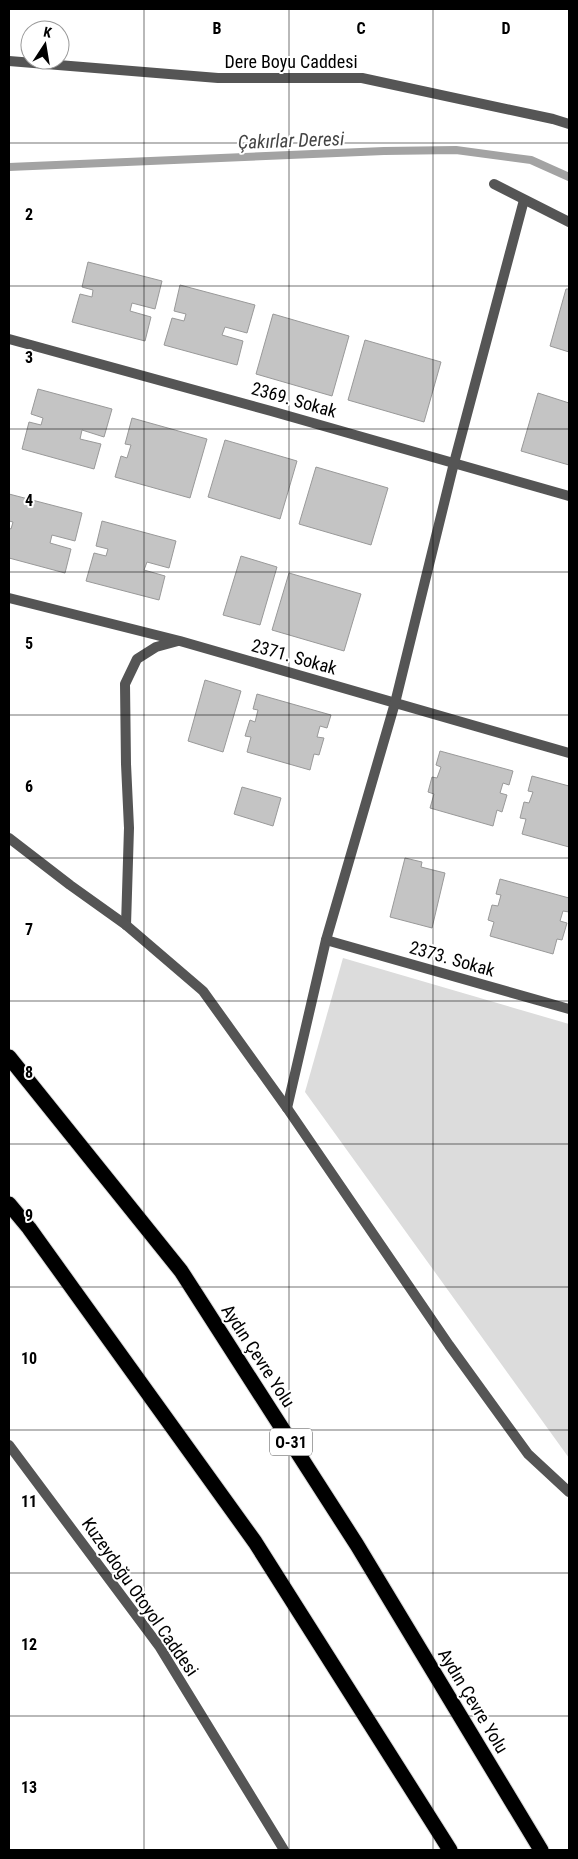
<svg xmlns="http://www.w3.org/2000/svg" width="578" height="1859" viewBox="0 0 578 1859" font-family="'Roboto Condensed',sans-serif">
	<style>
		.green { fill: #dcdcdc }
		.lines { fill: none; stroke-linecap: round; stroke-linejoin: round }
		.stream { stroke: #a3a3a3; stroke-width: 8 }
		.building { fill: #c4c4c4; stroke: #999 }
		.motorway-casing { stroke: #dbdbdb; stroke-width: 17 }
		.minor { stroke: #555; stroke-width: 10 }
		.tertiary { stroke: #555; stroke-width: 10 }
		.motorway { stroke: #000; stroke-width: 15 }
		.grid { fill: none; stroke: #000; stroke-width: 1; stroke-opacity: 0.55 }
		.labels { text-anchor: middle; stroke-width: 4; stroke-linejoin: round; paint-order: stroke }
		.shield { fill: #fff; stroke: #4c4c4c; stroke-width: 1 }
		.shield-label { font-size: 16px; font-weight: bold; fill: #000 }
		.street-label { font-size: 18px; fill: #000; stroke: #fff }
		.water-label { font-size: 19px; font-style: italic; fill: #444; stroke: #fff }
		.grid-label { font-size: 16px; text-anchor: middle; font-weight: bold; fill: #000; stroke: #fff; stroke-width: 4; stroke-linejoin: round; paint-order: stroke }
	</style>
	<rect width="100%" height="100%" fill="#fff"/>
	<polygon class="green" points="343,958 569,1024 569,1458 305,1092"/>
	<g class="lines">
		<polyline class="stream" points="9,167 384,151 456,150 531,160 569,177"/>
	</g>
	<g class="building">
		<polygon points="88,262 162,281 155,309 132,303 130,311 151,317 145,341 72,322 80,294 92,297 93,290 82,287"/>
		<polygon points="180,285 255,305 247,333 225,327 222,335 243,341 237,365 164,345 172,318 184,321 186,314 174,311"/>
		<polygon points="566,289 569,289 569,352 550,346"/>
		<polygon points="273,314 349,336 332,396 256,374"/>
		<polygon points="365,340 441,362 424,422 348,400"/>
		<polygon points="38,389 112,409 104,437 82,430 80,439 101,444 94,469 22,449 29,422 41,425 43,418 31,414"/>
		<polygon points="538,393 569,403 569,465 521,451"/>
		<polygon points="132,418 207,439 190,498 115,477 121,456 127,458 131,445 125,444"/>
		<polygon points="225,440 297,461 280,519 208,497"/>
		<polygon points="316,467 388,488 371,545 299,524"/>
		<polygon points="9,494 82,513 75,541 52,535 50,543 71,549 65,573 9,558 9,528 11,529 13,522 9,521"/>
		<polygon points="102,521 176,541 169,568 147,562 144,570 165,576 159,600 86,581 94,553 106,556 108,549 96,546"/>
		<polygon points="241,556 277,567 260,625 223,615"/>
		<polygon points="289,573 361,594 344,651 272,630"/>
		<polygon points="205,680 241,691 223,752 188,741"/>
		<polygon points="257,694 331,715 327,728 320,726 317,737 324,738 319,755 314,754 310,770 247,752 251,737 245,736 250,720 255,722 258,710 253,709"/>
		<polygon points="440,751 513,771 509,785 503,783 500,793 507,795 502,812 497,810 493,826 430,808 434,794 428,792 432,777 437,778 441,767 436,765"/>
		<polygon points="532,776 569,786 569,847 522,834 526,819 520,818 524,802 529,803 533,792 528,791"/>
		<polygon points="242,787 281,798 273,826 234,814"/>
		<polygon points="405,858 422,862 421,867 445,873 432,928 390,917"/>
		<polygon points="500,879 569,898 569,912 563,911 560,921 567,923 562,940 557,939 553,954 490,936 494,922 488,920 492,905 498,906 501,895 496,894"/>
	</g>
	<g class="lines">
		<g class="motorway-casing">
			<g id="motorway">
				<polyline points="9,1057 181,1271 357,1545 541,1850"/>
				<polyline points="9,1204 29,1228 255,1542 450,1850"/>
			</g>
		</g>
		<g class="minor">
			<polyline points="494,184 569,222"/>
			<polyline points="9,339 271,411 569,496"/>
			<polyline points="9,598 180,641 569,753"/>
			<polyline points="126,925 129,828 126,764 125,684 137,659 156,647 178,641"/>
			<polyline points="326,940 569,1009"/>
			<polyline points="287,1108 326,940 395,703 454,463 524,200"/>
			<polyline points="9,1445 159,1646 284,1850"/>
		</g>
		<g class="tertiary">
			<polyline points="9,61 218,78 362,78 553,119 569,124"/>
			<polyline points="9,838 70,885 126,925 203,991 287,1108 449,1345 528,1454 569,1492"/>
		</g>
		<use href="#motorway" class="motorway"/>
	</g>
	<path class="grid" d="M144,9V1850M289,9V1850M433,9V1850M9,143H569M9,286H569M9,429H569M9,572H569M9,715H569M9,858H569M9,1001H569M9,1144H569M9,1287H569M9,1430H569M9,1573H569M9,1716H569"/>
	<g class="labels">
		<rect class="shield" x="270" y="1428.5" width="42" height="27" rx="4"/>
		<g class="shield-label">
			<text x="291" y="1448">O-31</text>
		</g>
		<g class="street-label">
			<text x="291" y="68">Dere Boyu Caddesi</text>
			<text transform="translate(294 400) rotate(16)" y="6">2369. Sokak</text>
			<text transform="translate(294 657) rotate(16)" y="6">2371. Sokak</text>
			<text transform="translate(452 959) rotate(16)" y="6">2373. Sokak</text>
			<text transform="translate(258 1356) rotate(57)" y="6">Aydın Çevre Yolu</text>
			<text transform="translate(140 1597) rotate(55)" y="6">Kuzeydoğu Otoyol Caddesi</text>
			<text transform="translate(473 1701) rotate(59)" y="6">Aydın Çevre Yolu</text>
		</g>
		<g class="water-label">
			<text transform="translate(291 140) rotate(-2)" y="7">Çakırlar Deresi</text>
		</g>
	</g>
	<g class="grid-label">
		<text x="217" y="34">B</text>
		<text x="361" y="34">C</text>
		<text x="506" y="34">D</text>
		<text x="29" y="220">2</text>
		<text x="29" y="363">3</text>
		<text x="29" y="506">4</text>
		<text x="29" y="649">5</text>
		<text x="29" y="792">6</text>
		<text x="29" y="935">7</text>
		<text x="29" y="1078">8</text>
		<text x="29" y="1221">9</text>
		<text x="29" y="1364">10</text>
		<text x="29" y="1507">11</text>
		<text x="29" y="1650">12</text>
		<text x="29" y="1793">13</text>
	</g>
	<rect width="578" height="1859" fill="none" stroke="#000000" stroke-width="20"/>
	<g transform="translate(45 45) rotate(12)"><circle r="24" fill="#ffffff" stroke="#999999"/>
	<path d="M0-4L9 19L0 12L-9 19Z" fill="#000000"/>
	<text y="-8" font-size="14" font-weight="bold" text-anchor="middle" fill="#000000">K</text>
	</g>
</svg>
